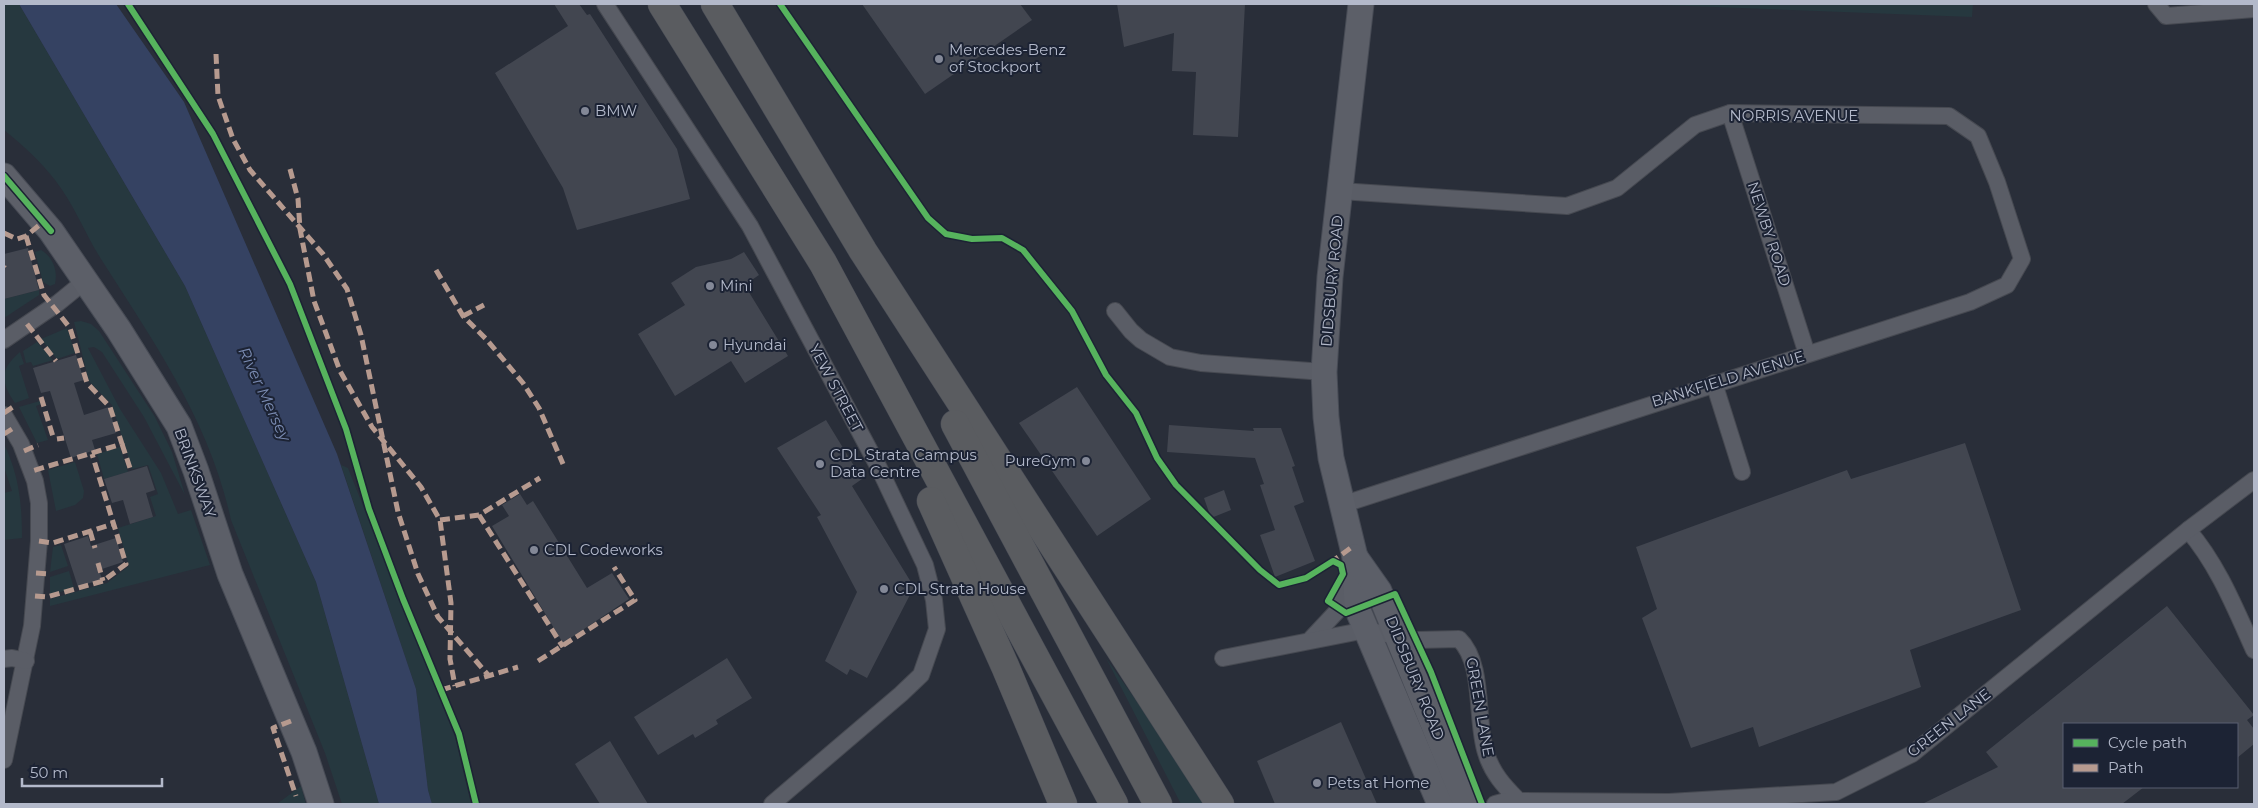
<svg xmlns="http://www.w3.org/2000/svg" width="2258" height="808" viewBox="0 0 2258 808" font-family="Montserrat,sans-serif">
	<style>
		.green { fill: #26383f }
		.water { fill: #354262 }
		.building { fill: #424650 }
		.lines { fill: none; stroke-linecap: round; stroke-linejoin: round }
		.minor-casing { stroke: #464951; stroke-width: 18 }
		.primary-casing { stroke: #474b55; stroke-width: 27 }
		.motorway-casing { stroke: #464a54; stroke-width: 29 }
		.minor { stroke: #5a5d66; stroke-width: 16 }
		.primary { stroke: #5c5f68; stroke-width: 25 }
		.motorway { stroke: #5a5c60; stroke-width: 28 }
		.quiet { stroke: #b69a8f; stroke-width: 5; stroke-dasharray: 10 5; stroke-linecap: butt }
		.cycleway-casing { stroke: #1c2334; stroke-width: 9 }
		.cycleway { stroke: #56b35d; stroke-width: 6 }
		.poi-dot { fill: #838897; stroke: #1c2334; stroke-width: 2 }
		.labels { text-anchor: middle; stroke-width: 4; stroke-linejoin: round; paint-order: stroke }
		.poi-label { font-size: 15px; fill: #b3b9ca; stroke: #1c2334; text-anchor: start }
		.street-label { font-size: 15px; fill: #b3b9ca; stroke: #1c2334 }
		.water-label { font-size: 16px; font-style: italic; fill: #7a8bb2; stroke: #1c2334 }
	</style>
	<rect width="100%" height="100%" fill="#292e39"/>
	<g class="green">
		<path d="M4,4H19L185,286L316,582L379,804H342L325,753L231,520C210,422 154,342 101,259C85,234 74,204 55,180C40,161 23,145 4,130Z"/>
		<polygon points="1636,4 1973,4 1972,17"/>
		<path d="M41,250C53,257 58,271 55,284L50,286L43,282L35,252Z"/>
		<polygon points="39,290 39,295 4,318 4,299"/>
		<polygon points="81,321 91,324 99,331 155,417 172,452 185,495 144,417 102,352 94,347 88,348 120,409 161,473 178,514 191,510 210,565 50,606 50,599 107,583 129,566 118,528 156,516 150,497 158,494 148,465 132,469 112,405 89,381 74,322"/>
		<polygon points="67,328 75,353 57,359 41,339"/>
		<polygon points="37,342 53,360 33,366 31,362 26,363 23,351"/>
		<path d="M20,352L24,364L19,366L29,398L15,403C0,381 0,369 20,352Z"/>
		<polygon points="40,401 41,404 36,406 48,440 37,443 19,407"/>
		<path d="M4,444C19,475 22,504 22,538L4,540V493L12,491L4,467Z"/>
		<polygon points="120,447 128,472 104,479 97,454"/>
		<polygon points="75,462 84,491 83,498 75,505 56,511 48,470"/>
		<polygon points="341,465 348,468 455,737 471,804 432,804 428,790 416,689"/>
		<polygon points="61,545 68,566 50,572 53,547"/>
		<polygon points="69,571 74,588 50,595 50,577"/>
		<polygon points="1106,658 1145,713 1204,804 1181,804"/>
		<polygon points="301,786 306,804 277,804"/>
	</g>
	<polygon class="water" points="19,4 116,4 184,102 337,454 416,689 428,790 432,804 379,804 316,582 185,286"/>
	<g class="building">
		<polygon points="554,4 579,4 587,15 590,14 677,149 690,199 577,230 563,188 495,73 568,26"/>
		<polygon points="862,4 1020,4 1032,20 925,94"/>
		<polygon points="1117,4 1245,4 1238,137 1193,135 1196,72 1172,71 1174,33 1124,47"/>
		<polygon points="28,248 39,290 4,299 4,254"/>
		<polygon points="744,252 759,275 746,284 748,288 747,289 788,356 745,383 731,361 675,396 638,334 685,305 671,283 696,267 731,259"/>
		<polygon points="76,355 84,380 74,383 84,415 109,407 116,433 92,440 95,450 71,458 50,391 41,393 33,368"/>
		<polygon points="1077,387 1151,499 1097,536 1019,423"/>
		<polygon points="826,420 862,479 852,486 914,587 867,678 850,669 847,675 825,661 857,592 817,517 821,515 777,448"/>
		<polygon points="1169,425 1254,431 1253,428 1281,428 1295,466 1292,467 1304,502 1294,506 1315,561 1275,577 1260,535 1275,530 1260,485 1264,484 1255,458 1167,452"/>
		<polygon points="1965,443 2021,610 1910,650 1921,687 1759,747 1753,727 1691,748 1642,618 1657,609 1636,547 1847,470 1851,479"/>
		<polygon points="147,466 155,490 146,493 153,517 130,524 123,500 112,503 104,479"/>
		<polygon points="1224,490 1231,510 1211,518 1204,498"/>
		<polygon points="520,494 527,505 533,501 587,588 612,573 629,599 563,643 492,526 509,516 502,505"/>
		<polygon points="88,536 91,546 116,538 123,562 99,570 102,579 78,587 64,544"/>
		<polygon points="2167,606 2254,715 2247,720 2254,729 2254,744 2237,758 2237,724 2064,724 2064,787 2144,787 2122,804 1922,804 1998,767 1986,752"/>
		<polygon points="727,658 752,698 716,720 718,724 695,738 693,734 658,755 634,717"/>
		<polygon points="1341,722 1377,804 1275,804 1257,761"/>
		<polygon points="610,741 640,791 648,804 600,804 575,764"/>
	</g>
	<g class="lines">
		<g class="minor-casing">
			<g id="minor">
				<polyline points="605,4 750,226 879,468 925,565 934,600 937,629 921,675 901,694 772,804"/>
				<polyline points="2156,4 2166,16 2254,9"/>
				<polyline points="1730,113 1807,354"/>
				<polyline points="1340,191 1567,206 1617,188 1695,125 1730,113 1949,116 1978,136 1997,182 2022,259 2007,285 1970,302 1341,505"/>
				<polyline points="1115,311 1131,331 1141,340 1170,357 1201,363 1324,372"/>
				<polyline points="4,340 58,303 85,281"/>
				<polyline points="1714,383 1742,472"/>
				<polyline points="4,415 21,444 35,481 39,503 39,541 32,626 4,760"/>
				<path d="M2188,530C2218,565 2235,608 2254,650"/>
				<polyline points="1311,639 1340,608 1350,572"/>
				<path d="M1223,658L1366,630L1416,640L1459,639C1485,664 1475,720 1486,753C1492,773 1504,786 1518,800"/>
				<polyline points="4,659 12,658 26,661"/>
				<polyline points="1495,804 1506,801 1669,802 1836,792 1912,754 2188,530 2254,480"/>
			</g>
		</g>
		<g class="primary-casing">
			<g id="primary">
				<polyline points="1361,4 1330,277 1324,372 1326,417 1331,458 1355,557 1357,608 1440,804"/>
				<polyline points="4,176 51,231 119,330 179,426 196,471 230,574 304,752 321,804"/>
				<polyline points="1355,557 1379,591 1466,804"/>
			</g>
		</g>
		<g class="motorway-casing">
			<g id="motorway">
				<polyline points="662,4 823,263 1114,804"/>
				<polyline points="715,4 863,251 1220,804"/>
				<polyline points="955,424 1158,804"/>
				<polyline points="931,501 1005,666 1063,804"/>
			</g>
		</g>
		<use href="#minor" class="minor"/>
		<use href="#primary" class="primary"/>
		<use href="#motorway" class="motorway"/>
		<g class="quiet">
			<polyline points="216,54 218,96 233,139 250,170 323,254 347,289 361,335 398,512 418,574 438,617 489,676"/>
			<polyline points="290,169 298,199 300,229 314,301 340,371 372,427 421,487 440,520 451,603 450,659 455,686"/>
			<polyline points="4,233 17,239 26,236 43,222"/>
			<polyline points="26,236 44,295 70,328 87,383 110,407 122,444 32,471"/>
			<polyline points="4,267 5,268"/>
			<polyline points="436,270 463,316 487,340 523,383 539,408 563,464"/>
			<polyline points="463,316 484,305"/>
			<polyline points="27,324 56,361"/>
			<polyline points="41,397 54,440"/>
			<polyline points="4,413 16,405"/>
			<polyline points="4,434 12,429"/>
			<polyline points="57,439 64,438"/>
			<polyline points="122,444 131,471"/>
			<polyline points="24,451 38,445"/>
			<polyline points="479,515 563,647"/>
			<polyline points="440,520 479,515 540,478"/>
			<polyline points="90,531 95,548"/>
			<polyline points="39,541 53,543 113,524"/>
			<polyline points="98,563 103,581"/>
			<polyline points="1330,563 1352,547"/>
			<polyline points="36,573 50,574"/>
			<polyline points="35,596 47,597 103,581 126,564 92,454"/>
			<polyline points="538,661 635,600 614,567"/>
			<polyline points="441,690 518,667"/>
			<polyline points="291,721 273,728 296,796"/>
		</g>
		<g class="cycleway-casing">
			<g id="cycleway">
				<polyline points="128,4 213,134 290,284 346,429 369,509 403,599 459,734 476,804"/>
				<polyline points="780,4 928,218 946,234 972,239 1002,238 1023,250 1072,311 1106,375 1136,413 1157,458 1176,485 1260,570 1279,585 1306,578 1333,561 1341,565 1343,574 1328,601 1346,613 1395,594 1431,672 1482,804"/>
				<polyline points="4,176 51,231"/>
			</g>
		</g>
		<use href="#cycleway" class="cycleway"/>
	</g>
	<g class="poi-dot">
		<circle cx="939" cy="59" r="5"/>
		<circle cx="585" cy="111" r="5"/>
		<circle cx="710" cy="286" r="5"/>
		<circle cx="713" cy="345" r="5"/>
		<circle cx="1086" cy="461" r="5"/>
		<circle cx="820" cy="464" r="5"/>
		<circle cx="534" cy="550" r="5"/>
		<circle cx="884" cy="589" r="5"/>
		<circle cx="1317" cy="783" r="5"/>
	</g>
	<g class="labels">
		<g class="poi-label">
			<text x="949" y="55">Mercedes-Benz<tspan x="949" dy="17">of Stockport</tspan></text>
			<text x="595" y="116">BMW</text>
			<text x="720" y="291">Mini</text>
			<text x="723" y="350">Hyundai</text>
			<text x="830" y="460">CDL Strata Campus<tspan x="830" dy="17">Data Centre</tspan></text>
			<text x="1076" y="466" text-anchor="end">PureGym</text>
			<text x="544" y="555">CDL Codeworks</text>
			<text x="894" y="594">CDL Strata House</text>
			<text x="1327" y="788">Pets at Home</text>
		</g>
		<g class="street-label">
			<text x="1794" y="121">NORRIS AVENUE</text>
			<text transform="translate(1769 234) rotate(72)" y="5">NEWBY ROAD</text>
			<text transform="translate(1332 281) rotate(-85)" y="5">DIDSBURY ROAD</text>
			<text transform="translate(1728 379) rotate(-17)" y="5">BANKFIELD AVENUE</text>
			<text transform="translate(836 388) rotate(62)" y="5">YEW STREET</text>
			<text transform="translate(195 473) rotate(70)" y="5">BRINKSWAY</text>
			<text transform="translate(1415 678) rotate(68)" y="5">DIDSBURY ROAD</text>
			<text transform="translate(1480 707) rotate(80)" y="5">GREEN LANE</text>
			<text transform="translate(1949 723) rotate(-38)" y="5">GREEN LANE</text>
		</g>
		<g class="water-label">
			<text transform="translate(265 394) rotate(65)" y="6">River Mersey</text>
		</g>
	</g>
	<rect width="2258" height="808" fill="none" stroke="#b3b9ca" stroke-width="10"/>
	<rect x="2063" y="723" width="175" height="65" fill="#1c2334" stroke="#585f70"/>
	<rect x="2073" y="739" width="25" height="8" fill="#56b35d" stroke="#585f70"/>
	<text x="2108" y="748" font-size="15" fill="#b3b9ca">Cycle path</text>
	<rect x="2073" y="764" width="25" height="8" fill="#b69a8f" stroke="#585f70"/>
	<text x="2108" y="773" font-size="15" fill="#b3b9ca">Path</text>
	<path d="M22 778v8h140v-8" fill="none" stroke="#b3b9ca" stroke-width="2.5"/>
	<text x="30" y="778" font-size="15" fill="#b3b9ca" stroke="#1c2334" stroke-width="4" paint-order="stroke">50 m</text>
</svg>
